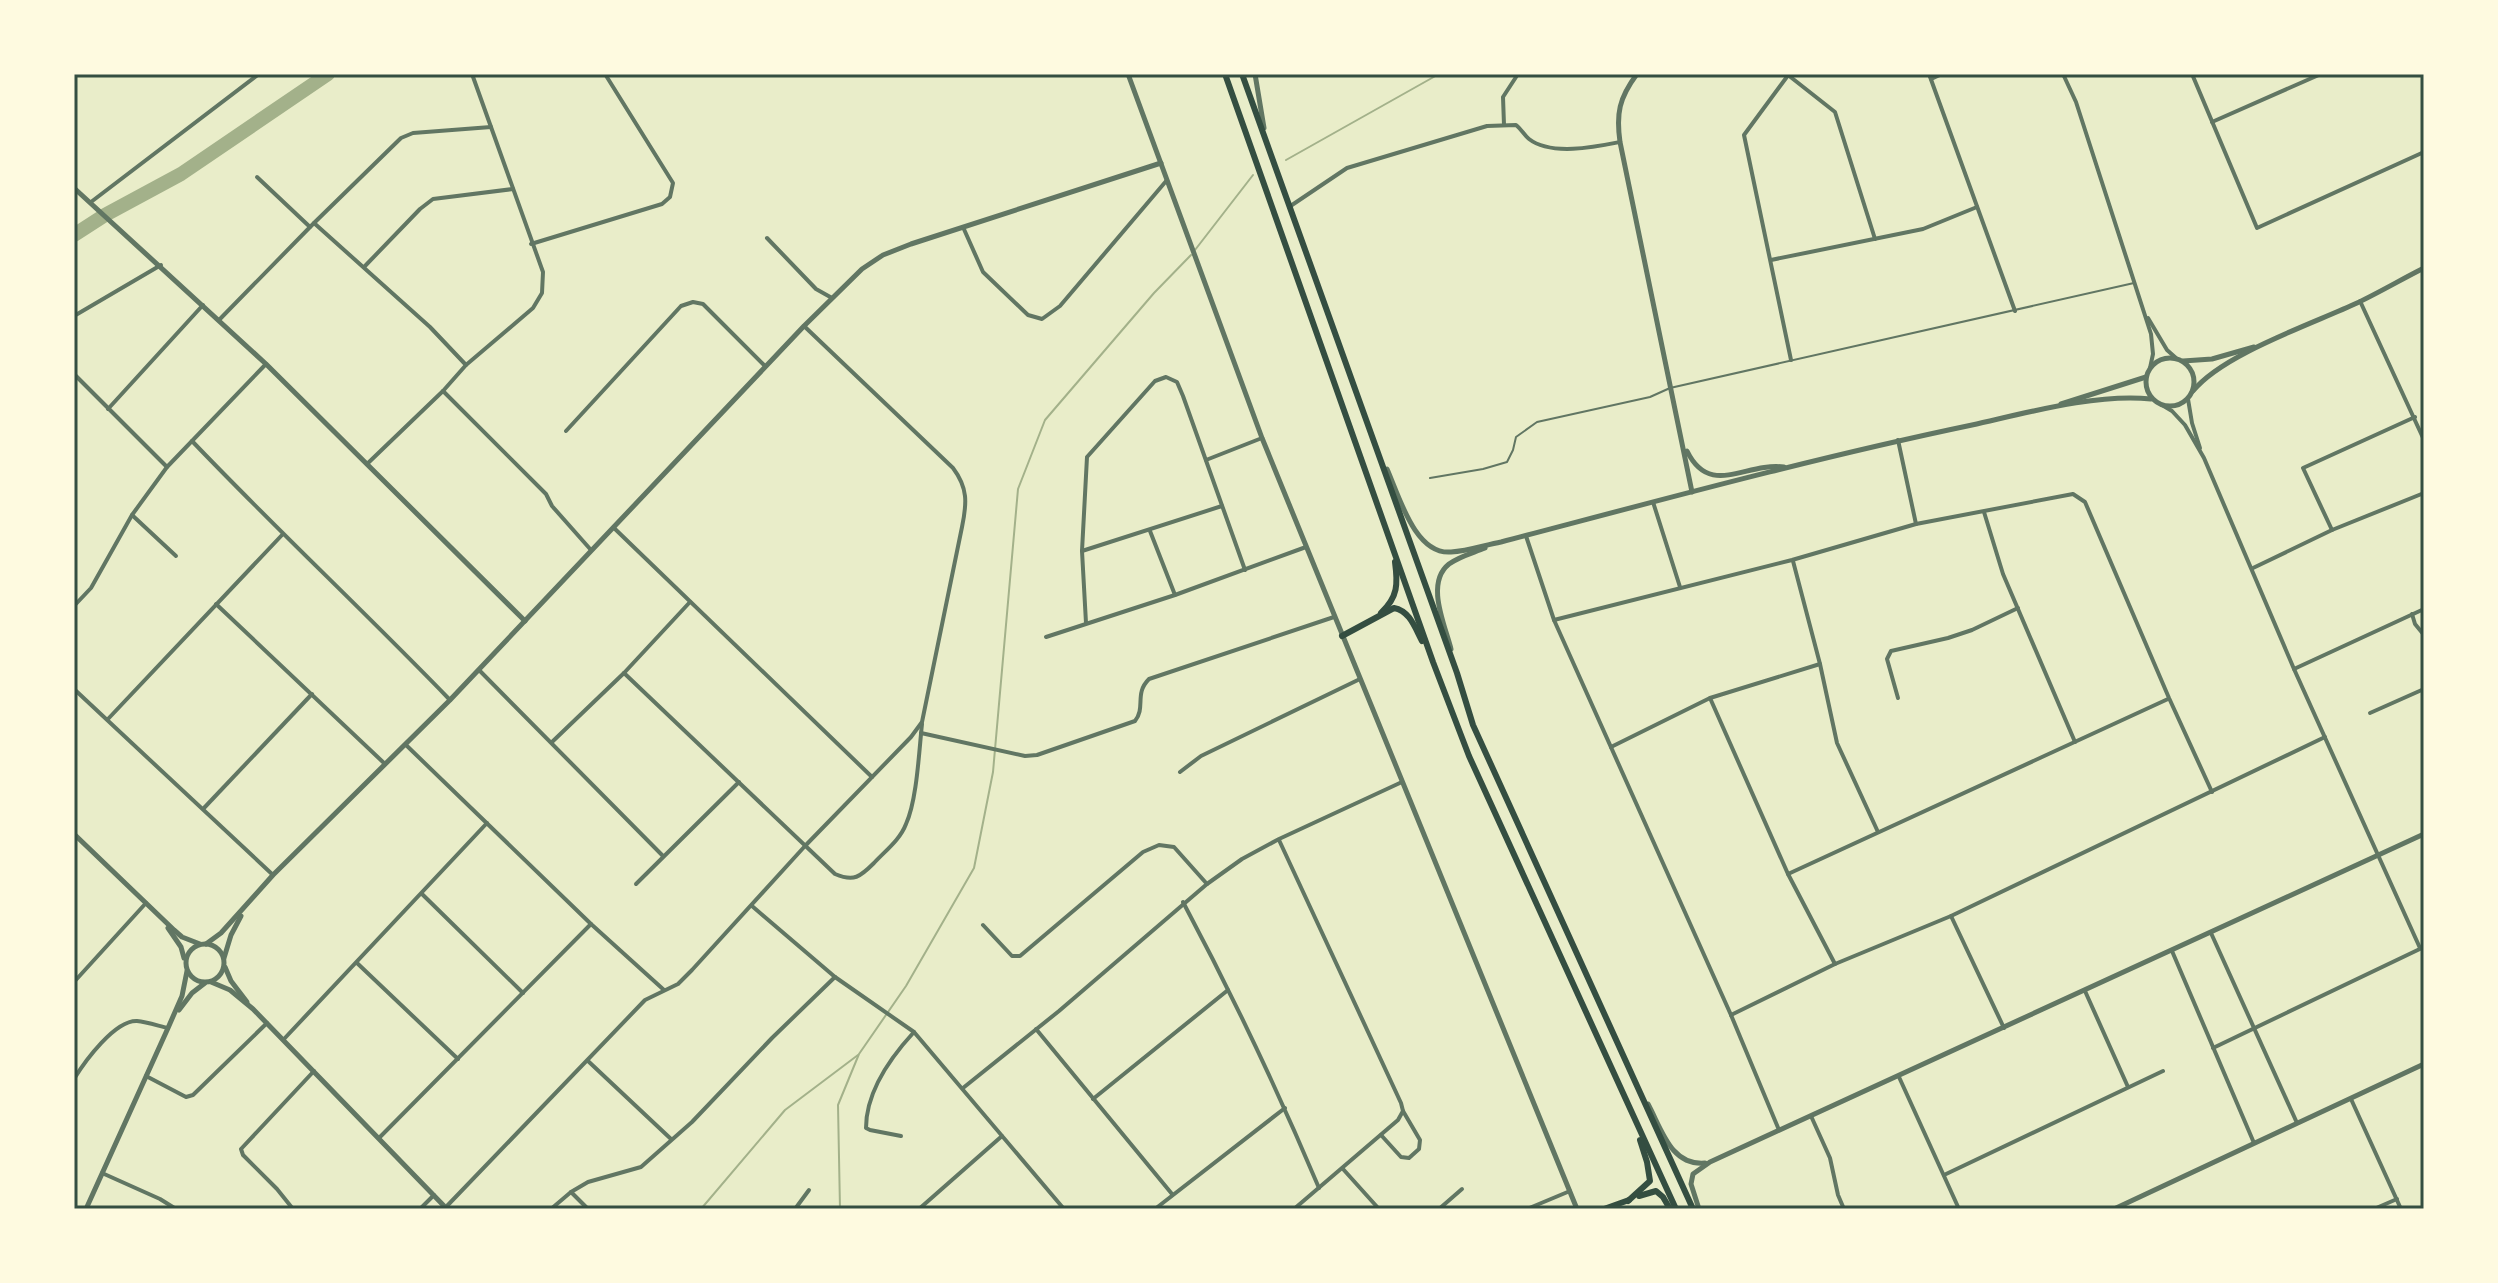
<svg xmlns="http://www.w3.org/2000/svg" width="2498" height="1283" viewBox="0 0 2498 1283" font-family="Quicksand,sans-serif">
	<style>
		.lines { fill: none; stroke-linecap: round; stroke-linejoin: round }
		.stream { stroke: #a3b18a; stroke-width: 2 }
		.river { stroke: #a3b18a; stroke-width: 14 }
		.service { stroke: #617663; stroke-width: 2 }
		.minor { stroke: #617663; stroke-width: 4 }
		.tertiary { stroke: #617663; stroke-width: 5 }
		.primary { stroke: #344e41; stroke-width: 6 }
		.neatline { fill: none; stroke: #344e41; stroke-width: 3 }
	</style>
	<rect width="100%" height="100%" fill="#e9edc9"/>
	<g class="lines">
		<g class="stream">
			<polyline points="1286,160 1439,74"/>
			<polyline points="1195,250 1253,175"/>
			<polyline points="701,1209 785,1110 858,1055"/>
			<polyline points="840,1209 838,1105 859,1054 906,986 974,868 993,772 1018,489 1045,420 1154,293 1191,255"/>
		</g>
		<polyline class="river" points="74,235 105,215 181,174 328,74"/>
		<polyline class="service" points="1430,478 1483,469 1507,462 1513,450 1516,437 1537,422 1650,397 1670,388 2134,283"/>
		<g class="minor">
			<polyline points="1789,74 1744,135 1791,360"/>
			<polyline points="1929,74 2015,311"/>
			<polyline points="2063,74 2076,102 2151,334 2153,354 2150,368"/>
			<polyline points="2192,74 2257,228 2424,152"/>
			<polyline points="1788,75 1835,112 1875,239"/>
			<polyline points="1931,79 1942,74"/>
			<polyline points="2212,122 2321,74"/>
			<polyline points="1504,125 1503,97 1518,74"/>
			<polyline points="257,177 310,227"/>
			<polyline points="91,202 259,74"/>
			<path d="M1289,207L1347,168L1487,126L1516,125C1521,129 1525,136 1529,139C1551,156 1595,147 1620,142"/>
			<polyline points="314,223 430,327 466,365 443,391 367,464"/>
			<polyline points="963,227 983,272 1028,315 1042,319 1060,306 1167,180"/>
			<polyline points="767,238 816,289 832,298"/>
			<polyline points="531,244 662,204 670,197 673,183 605,74"/>
			<polyline points="1771,260 1923,229 1977,207"/>
			<polyline points="365,266 420,209 433,199 513,189"/>
			<polyline points="2360,301 2424,440"/>
			<polyline points="74,316 161,265"/>
			<polyline points="2148,318 2167,350 2176,358"/>
			<polyline points="219,320 314,223 401,138 413,133 491,127"/>
			<polyline points="466,365 533,308 542,293 543,272 472,74"/>
			<polyline points="74,374 167,467"/>
			<polyline points="443,391 546,494 552,506 591,550"/>
			<polyline points="2188,399 2192,423 2200,448"/>
			<polyline points="2162,405 2172,411 2185,425 2204,458 2294,669 2420,948"/>
			<polyline points="108,409 203,305"/>
			<polyline points="566,431 681,306 693,302 703,304 765,366"/>
			<polyline points="1898,440 1916,524"/>
			<path d="M192,441C276,529 365,612 450,700"/>
			<polyline points="1206,460 1262,438"/>
			<polyline points="1653,502 1680,587"/>
			<polyline points="1984,512 2003,574 2075,742"/>
			<polyline points="132,515 176,556"/>
			<polyline points="614,528 872,777"/>
			<polyline points="2332,530 2303,468 2415,417"/>
			<polyline points="1150,531 1175,595"/>
			<polyline points="1526,536 1554,620 1731,1015 1779,1130"/>
			<polyline points="1082,551 1222,506"/>
			<polyline points="1793,561 1820,664 1837,743 1878,832"/>
			<polyline points="2253,568 2332,530 2424,493"/>
			<polyline points="216,604 385,764"/>
			<polyline points="74,606 91,588 132,515 167,467 266,364"/>
			<polyline points="2412,614 2415,624 2424,635"/>
			<polyline points="1554,620 1792,560 1916,524 2073,494 2085,502 2169,698 2212,792"/>
			<polyline points="1086,623 1082,551 1087,457 1155,381 1166,377 1177,382 1183,396 1245,570"/>
			<polyline points="1046,637 1175,595 1306,547"/>
			<polyline points="2294,669 2424,609"/>
			<polyline points="479,670 663,856"/>
			<path d="M624,673L835,874C854,882 860,877 874,863C885,851 900,840 906,824C917,800 919,751 922,724"/>
			<polyline points="74,689 273,875"/>
			<polyline points="1710,698 1788,874 1835,964"/>
			<polyline points="1898,698 1887,659 1891,651 1948,638 1972,630 2018,608"/>
			<polyline points="2370,713 2424,689"/>
			<polyline points="108,719 282,535"/>
			<path d="M921,733L1025,756L1037,755L1135,721C1146,707 1134,694 1149,679L1334,617"/>
			<polyline points="552,742 624,673 690,602"/>
			<polyline points="406,745 591,924 664,990"/>
			<polyline points="1611,747 1710,698 1820,664"/>
			<polyline points="1180,772 1201,756 1360,679"/>
			<polyline points="204,808 312,694"/>
			<polyline points="1279,840 1401,1103 1403,1111 1398,1120 1294,1209"/>
			<polyline points="1788,874 2168,699"/>
			<polyline points="636,884 739,782"/>
			<polyline points="422,894 523,993"/>
			<path d="M1183,902C1233,996 1278,1091 1319,1188"/>
			<polyline points="752,906 835,977 914,1032 1064,1209"/>
			<polyline points="1951,916 2004,1028"/>
			<polyline points="983,925 1012,956 1020,956 1143,852 1159,845 1174,847 1207,884"/>
			<polyline points="2211,933 2297,1123"/>
			<polyline points="2172,951 2254,1143"/>
			<polyline points="357,963 458,1059"/>
			<polyline points="74,982 146,903"/>
			<polyline points="2085,991 2128,1087"/>
			<polyline points="1731,1015 1835,964 1951,916 2325,737"/>
			<polyline points="1036,1029 1172,1194"/>
			<polyline points="284,1039 487,823"/>
			<polyline points="2213,1048 2424,947"/>
			<polyline points="588,1061 671,1139"/>
			<polyline points="146,1076 186,1097 193,1095 267,1023"/>
			<polyline points="1899,1077 1959,1209"/>
			<path d="M74,1079C85,1061 115,1020 137,1021C147,1022 159,1026 168,1028"/>
			<polyline points="963,1088 1059,1011 1207,884 1242,859 1279,839 1402,782"/>
			<polyline points="1093,1099 1228,990"/>
			<polyline points="2351,1099 2401,1209"/>
			<polyline points="1811,1116 1830,1158 1838,1195 1844,1209"/>
			<polyline points="1381,1135 1401,1157 1409,1158 1419,1149 1420,1140 1403,1111"/>
			<path d="M901,1136L870,1130L866,1128C866,1091 890,1058 914,1032"/>
			<polyline points="379,1138 591,924"/>
			<polyline points="1343,1169 1379,1209"/>
			<polyline points="102,1173 160,1199 176,1209"/>
			<polyline points="1944,1175 2163,1071"/>
			<polyline points="571,1192 588,1209"/>
			<path d="M446,1207L645,1000L678,984L692,970L805,846L911,737L922,722L962,527C967,503 968,488 953,468L804,326"/>
			<polyline points="293,1209 277,1189 243,1155 241,1149 314,1071"/>
			<polyline points="420,1209 434,1195"/>
			<polyline points="551,1209 571,1192 588,1182 641,1167 692,1122 772,1038 835,977"/>
			<polyline points="795,1209 809,1190"/>
			<polyline points="919,1209 1002,1136"/>
			<polyline points="1155,1209 1285,1108"/>
			<polyline points="1439,1209 1462,1189"/>
			<polyline points="1527,1209 1570,1191"/>
			<polyline points="2374,1209 2397,1199"/>
		</g>
		<g class="tertiary">
			<polyline points="1128,74 1262,438 1577,1209"/>
			<polyline points="1255,74 1264,128"/>
			<path d="M1637,74C1619,98 1616,114 1620,142L1692,492"/>
			<polyline points="74,188 266,364 525,621"/>
			<circle cx="2170" cy="382" r="24"/>
			<polyline points="2183,361 2212,359 2254,347"/>
			<path d="M2193,391C2223,354 2312,324 2357,303C2380,292 2402,279 2424,268"/>
			<polyline points="2061,404 2146,377"/>
			<path d="M1687,451C1710,498 1745,462 1784,467"/>
			<path d="M1387,469C1399,496 1415,555 1451,552C1468,551 1485,545 1501,542C1657,501 1814,458 1972,425C2026,413 2097,393 2151,399"/>
			<path d="M1451,649C1445,625 1425,583 1449,564C1460,556 1473,553 1485,548"/>
			<polyline points="74,834 174,930 182,937 200,944"/>
			<polyline points="168,928 181,947 184,958"/>
			<circle cx="205" cy="963" r="19"/>
			<polyline points="206,944 221,933 273,875 450,700 804,326 862,269 883,255 911,244 1161,163"/>
			<polyline points="224,958 231,935 241,916"/>
			<polyline points="225,967 231,981 247,1002"/>
			<polyline points="211,982 230,990 253,1009 447,1209"/>
			<polyline points="179,1010 192,993 205,983"/>
			<path d="M1648,1104C1662,1130 1671,1166 1705,1163"/>
			<polyline points="86,1209 168,1028 182,996 187,971"/>
			<polyline points="1699,1209 1691,1184 1693,1174 1710,1162 2424,834"/>
			<polyline points="2114,1209 2424,1064"/>
		</g>
		<g class="primary">
			<polyline points="1225,74 1433,662 1469,756 1676,1209"/>
			<polyline points="1242,74 1457,673 1473,725 1693,1209"/>
			<path d="M1381,613C1398,597 1398,584 1395,562"/>
			<path d="M1342,636L1394,608C1410,611 1415,628 1422,641"/>
			<polyline points="1639,1196 1656,1191 1663,1197 1670,1209"/>
			<polyline points="1628,1201 1650,1181 1647,1162 1640,1140"/>
			<polyline points="1604,1209 1629,1200"/>
		</g>
	</g>
	<rect width="2498" height="1283" fill="none" stroke="#fefae0" stroke-width="152"/>
	<rect x="76" y="76" width="2346" height="1131" class="neatline"/>
</svg>
